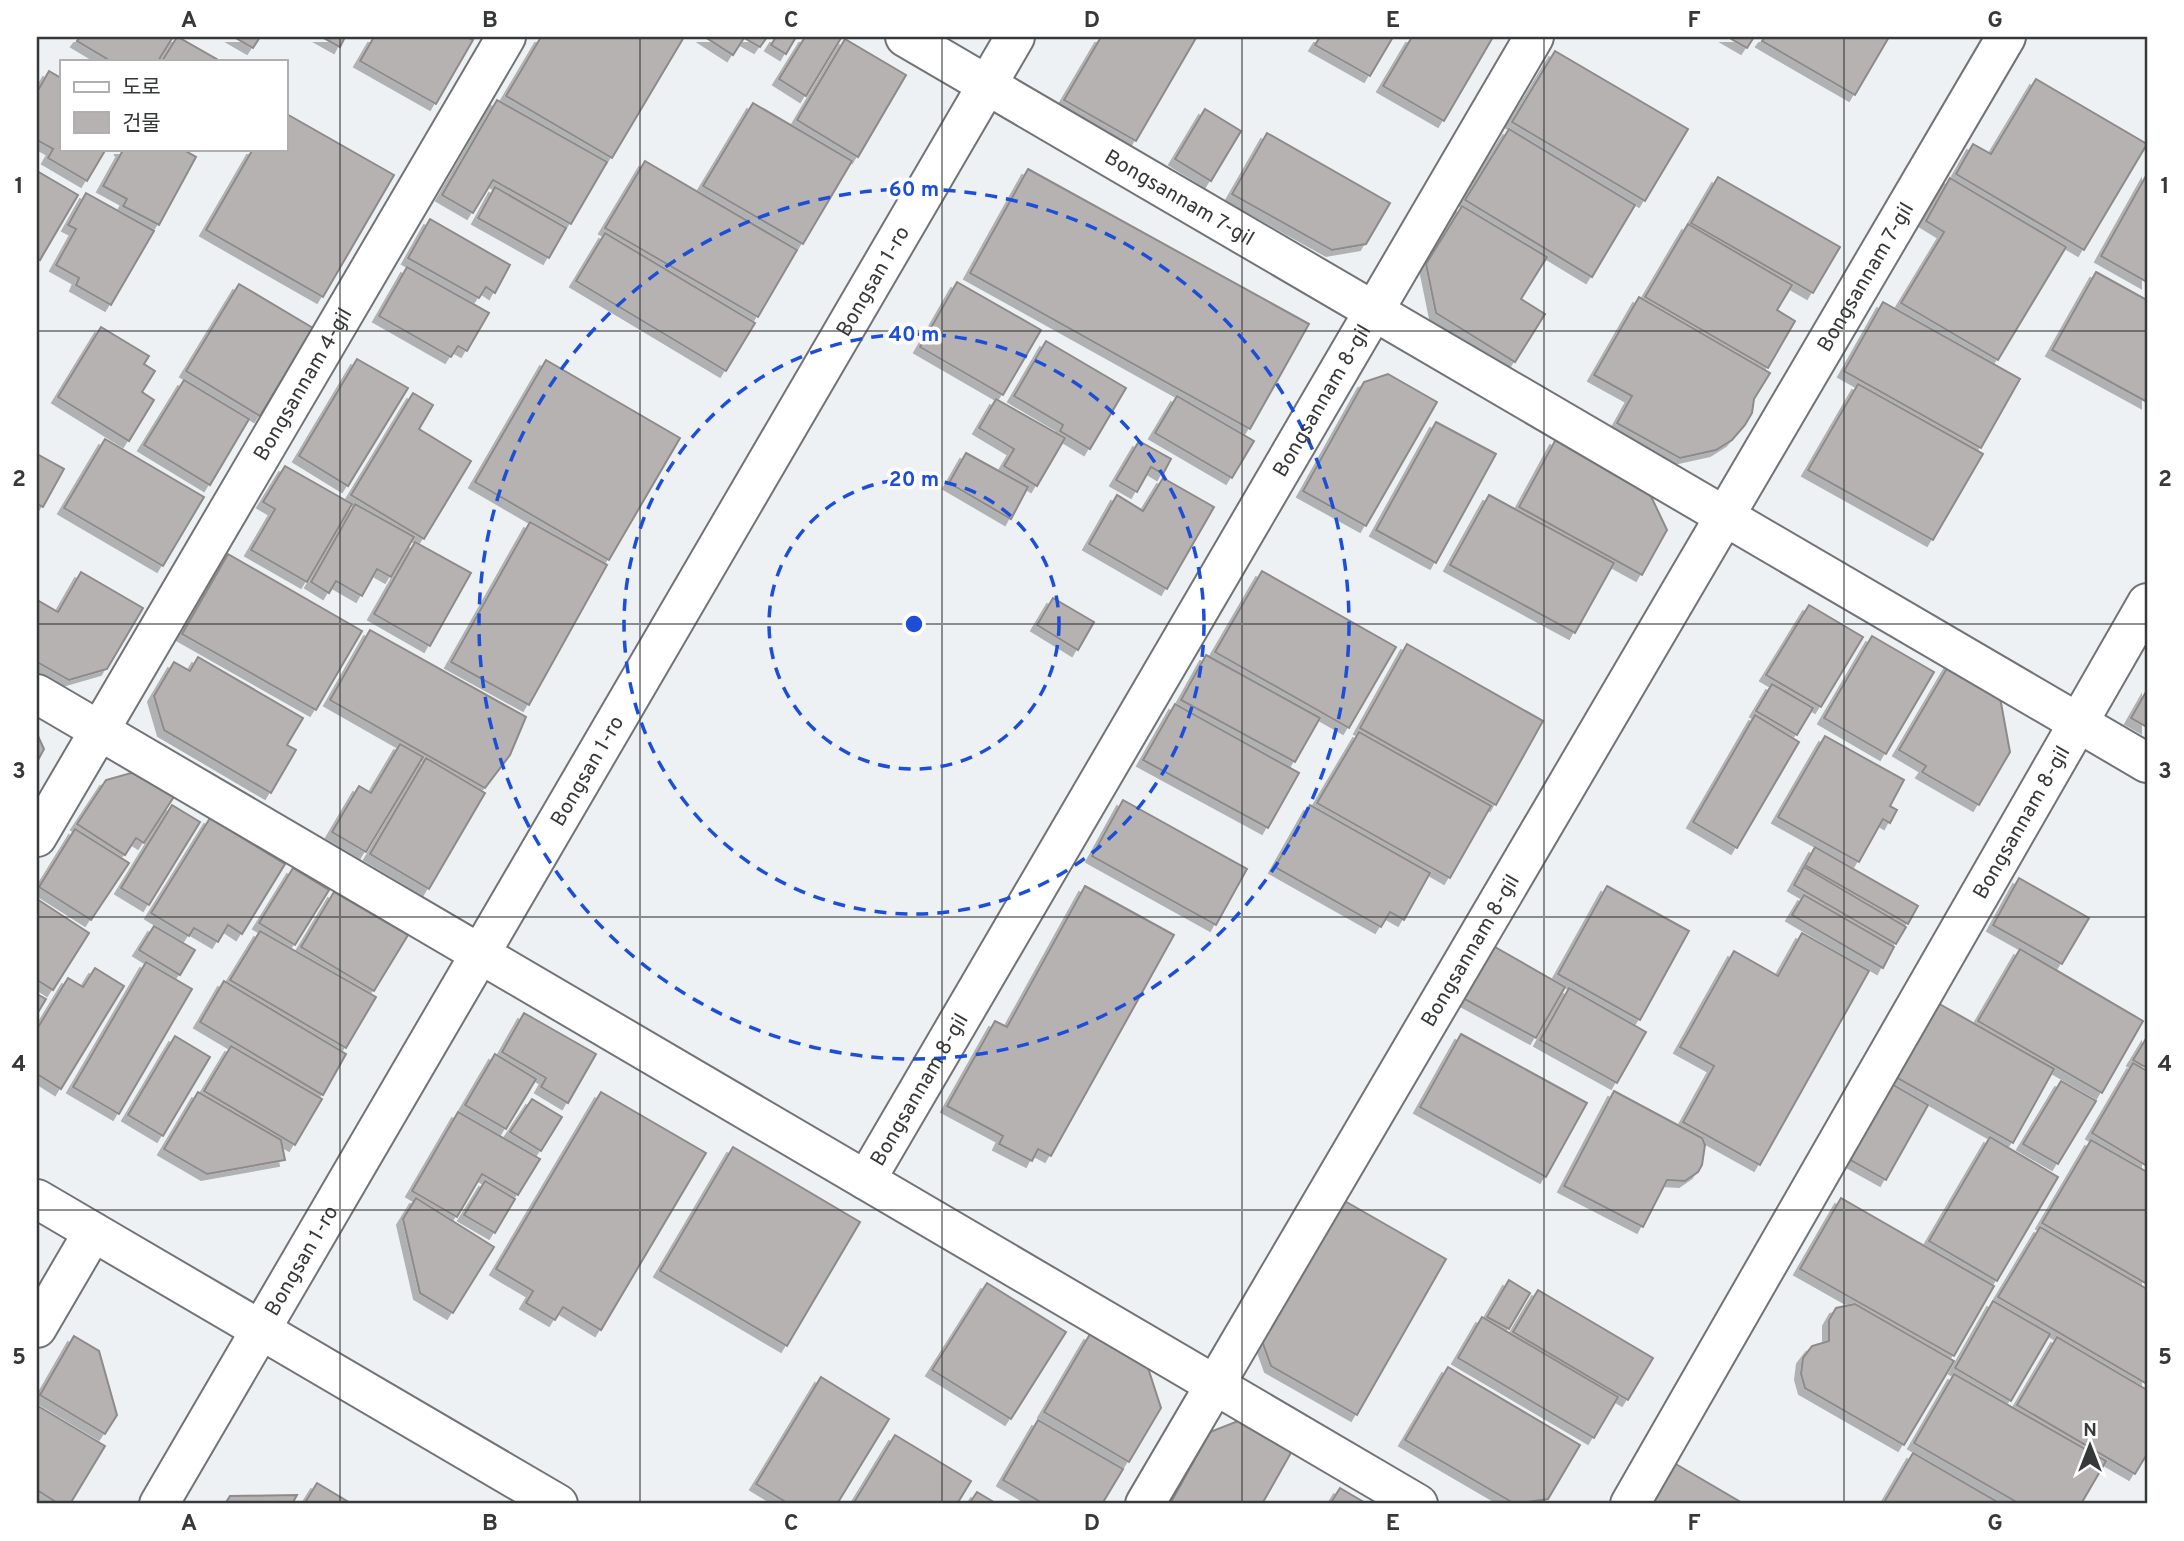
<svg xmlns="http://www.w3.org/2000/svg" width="2184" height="1541" viewBox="0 0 2184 1541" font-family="Overpass,'Noto Sans KR',sans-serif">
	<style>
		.building { fill: #b6b2b2; stroke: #8e8a8a; stroke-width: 2; filter: url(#shadow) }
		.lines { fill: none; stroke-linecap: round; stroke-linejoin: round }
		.minor-casing { stroke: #717376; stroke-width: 42 }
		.tertiary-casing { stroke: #717376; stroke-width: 42 }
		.minor { stroke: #fff; stroke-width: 38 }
		.tertiary { stroke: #fff; stroke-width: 38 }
		.grid { fill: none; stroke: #373839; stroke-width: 2; stroke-opacity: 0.55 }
		.ring { fill: none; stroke: #1d4ed8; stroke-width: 3.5; stroke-dasharray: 12 9 }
		.labels { text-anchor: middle; stroke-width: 7; stroke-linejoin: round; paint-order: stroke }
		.street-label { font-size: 21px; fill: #373839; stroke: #fff }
		.centre { fill: #1d4ed8; stroke: #fff; stroke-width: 3.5 }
		.ring-label { font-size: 21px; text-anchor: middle; font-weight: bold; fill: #1d4ed8; stroke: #fff; stroke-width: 7; stroke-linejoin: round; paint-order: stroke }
		.neatline { fill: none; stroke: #373839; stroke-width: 2.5 }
		.grid-label { font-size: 23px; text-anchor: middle; font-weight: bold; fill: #373839 }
	</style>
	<defs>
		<filter id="shadow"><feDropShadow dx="-6" dy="6" stdDeviation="0" flood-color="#0004"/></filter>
	</defs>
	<rect width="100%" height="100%" fill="#eef1f4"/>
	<g class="building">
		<polygon points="80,37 173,37 158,61 105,61 107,59 77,41"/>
		<polygon points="177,37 178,37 220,61 162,61"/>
		<polygon points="234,37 260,37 253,48"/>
		<polygon points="322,37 345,37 340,47"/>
		<polygon points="374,37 467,37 473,40 436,104 360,61"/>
		<polygon points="541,37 684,37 612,158 506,96"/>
		<polygon points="705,37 767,37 760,47 744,38 733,55"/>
		<polygon points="776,37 796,37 786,54 771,45"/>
		<polygon points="805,37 841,38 806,96 779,79"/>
		<polygon points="1101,37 1196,38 1136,141 1064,100"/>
		<polygon points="1320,37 1393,37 1370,76 1315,45"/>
		<polygon points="1412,37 1493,37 1444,121 1383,86"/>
		<polygon points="1728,37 1754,37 1747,48"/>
		<polygon points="1765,37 1889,37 1855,95 1762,41"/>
		<polygon points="845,39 906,75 858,157 797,120"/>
		<polygon points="1555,51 1688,129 1645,201 1512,122"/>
		<polygon points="49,71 61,78 61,149 106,149 87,181 48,158 53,149 37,140 37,92"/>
		<polygon points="2036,79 2147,144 2084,250 1956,174 1973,144 1991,154"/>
		<polygon points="497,100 607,162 571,224 493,180 473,213 442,195"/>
		<polygon points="753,103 852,161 803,244 703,186"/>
		<polygon points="1205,109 1241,131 1211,181 1175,159"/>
		<polygon points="285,113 394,175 323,297 206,230 253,149 285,149"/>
		<polygon points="1509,129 1635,205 1592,277 1465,200"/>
		<polygon points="1267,133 1390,203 1366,244 1332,250 1232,194"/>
		<polygon points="120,149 182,149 196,157 159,225 123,206 127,199 103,186 123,150"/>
		<polygon points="645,161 797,250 758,317 605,228"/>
		<polygon points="1028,169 1309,324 1250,429 970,273"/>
		<polygon points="37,171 78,195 40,260 37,258"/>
		<polygon points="2147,174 2147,282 2101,256"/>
		<polygon points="1718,177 1840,247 1813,293 1691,223"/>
		<polygon points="1950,178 2066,247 1998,360 1901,303 1944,232 1926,221"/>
		<polygon points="495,187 566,228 549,258 478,218"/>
		<polygon points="86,193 154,231 111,305 76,285 79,278 56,265 76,229 68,225"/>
		<polygon points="1462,206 1547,257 1521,299 1545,314 1515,362 1436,313 1426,264"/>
		<polygon points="430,219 510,265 495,293 486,287 479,298 408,258"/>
		<polygon points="1688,224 1792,285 1777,310 1795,321 1768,368 1645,297"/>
		<polygon points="605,233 755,323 726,371 576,281"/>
		<polygon points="407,267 489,313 467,351 458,346 451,357 379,316"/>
		<polygon points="2096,272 2147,300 2147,402 2052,350"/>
		<polygon points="957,282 1041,330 1003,395 920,347"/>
		<polygon points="239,284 313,328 260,416 186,371"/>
		<polygon points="1639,297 1770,373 1754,399 1752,413 1745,425 1732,440 1716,450 1680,458 1617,423 1632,396 1594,375"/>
		<polygon points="1883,302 2020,379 1981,448 1844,371"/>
		<polygon points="101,327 149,356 144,364 155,371 142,392 154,400 129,441 58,397"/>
		<polygon points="1046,341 1126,388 1090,449 1060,431 1063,425 1014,396"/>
		<polygon points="357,359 408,388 348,486 299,456"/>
		<polygon points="546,360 680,438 609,560 475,482"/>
		<polygon points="1388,374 1437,402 1366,526 1303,491 1364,382"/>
		<polygon points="184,380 249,419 210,485 144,445"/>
		<polygon points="1858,384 1983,454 1933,540 1808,470"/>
		<polygon points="413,393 433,405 419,429 471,461 424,539 351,495"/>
		<polygon points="1177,396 1254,441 1232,478 1155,433"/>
		<polygon points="996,399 1065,438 1037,486 1004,466 1014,449 979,428"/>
		<polygon points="1436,422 1496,454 1436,563 1376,530"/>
		<polygon points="105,439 204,497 163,566 64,508"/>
		<polygon points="1556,439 1648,490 1667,530 1642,575 1519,507"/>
		<polygon points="1139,441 1171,459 1163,474 1151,467 1137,492 1116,480"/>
		<polygon points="966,453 1028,487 1011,519 949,483"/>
		<polygon points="37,454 64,469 43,507 37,504"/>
		<polygon points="285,466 352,504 307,582 251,550 275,509 263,502"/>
		<polygon points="1163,478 1214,507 1167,589 1089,544 1117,495 1143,511"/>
		<polygon points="1489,495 1614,563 1575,633 1450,565"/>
		<polygon points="355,504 414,537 391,577 377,569 362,596 336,581 329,593 311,582"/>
		<polygon points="530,522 607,565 529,705 451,662"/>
		<polygon points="415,542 471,573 430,646 374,614"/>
		<polygon points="228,554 362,631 316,710 182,634"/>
		<polygon points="1262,571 1396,647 1349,728 1215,652"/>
		<polygon points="81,572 143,608 107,669 69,680 37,662 37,600 58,612"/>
		<polygon points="1053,598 1094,622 1078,650 1037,625"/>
		<polygon points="1809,605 1863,637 1821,707 1766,675"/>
		<polygon points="370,630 526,717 510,755 485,788 330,700"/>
		<polygon points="1872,636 1934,672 1886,754 1824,718"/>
		<polygon points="1407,644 1543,721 1496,805 1360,728"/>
		<polygon points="1206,655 1320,718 1295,762 1181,700"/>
		<polygon points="198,657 303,718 287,745 296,750 271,793 164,730 154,696 174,662 190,671"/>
		<polygon points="1950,663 1999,692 2010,752 1979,805 1922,772 1926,766 1899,750"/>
		<polygon points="1772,684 1813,708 1797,735 1756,711"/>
		<polygon points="2147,690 2147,727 2131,718"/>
		<polygon points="1175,704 1299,773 1268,828 1143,760"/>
		<polygon points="1755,715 1799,742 1737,848 1693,822"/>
		<polygon points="1359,732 1491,806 1450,878 1317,803"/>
		<polygon points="37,734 44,749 37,762"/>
		<polygon points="1825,736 1904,780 1890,806 1897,810 1890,823 1883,819 1859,862 1778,817"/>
		<polygon points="400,744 423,757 366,852 332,832 359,786 371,793"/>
		<polygon points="426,758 485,793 429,889 370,854"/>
		<polygon points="138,771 175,795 144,843 136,838 125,855 77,824 106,780"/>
		<polygon points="1123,800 1247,869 1216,925 1092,856"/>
		<polygon points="172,805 200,822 149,905 121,888"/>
		<polygon points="1310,805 1430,873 1404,920 1390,912 1381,927 1275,867"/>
		<polygon points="210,818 285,864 242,934 228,925 218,942 194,928 189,936 151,913"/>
		<polygon points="75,829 129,863 91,920 39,887"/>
		<polygon points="1815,847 1918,906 1908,924 1805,865"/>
		<polygon points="1804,867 1906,927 1896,944 1794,885"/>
		<polygon points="293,868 329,890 295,945 259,923"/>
		<polygon points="2019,878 2089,918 2062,964 1993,925"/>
		<polygon points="1085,886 1174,935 1051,1156 1038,1149 1032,1161 999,1144 1003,1136 947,1106 995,1021 1007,1027"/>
		<polygon points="1607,886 1689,931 1640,1020 1558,974"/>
		<polygon points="334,892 408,935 374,991 301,947"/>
		<polygon points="1804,895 1894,947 1883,968 1792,915"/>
		<polygon points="37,899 89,933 53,990 37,980"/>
		<polygon points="154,926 195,950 180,975 139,950"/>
		<polygon points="260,931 376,997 346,1048 230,980"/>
		<polygon points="1802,933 1869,971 1760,1165 1683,1122 1714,1066 1680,1047 1734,951 1778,976"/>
		<polygon points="1488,943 1565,987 1536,1038 1459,996"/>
		<polygon points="2020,949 2143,1021 2102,1093 1978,1021"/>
		<polygon points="146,962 192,989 119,1114 73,1087"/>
		<polygon points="95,968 124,986 61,1089 37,1074 37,1029 68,978 83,987"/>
		<polygon points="224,981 346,1054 323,1095 200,1022"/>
		<polygon points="1569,988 1646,1032 1617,1083 1540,1040"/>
		<polygon points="37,994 46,999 37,1014"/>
		<polygon points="1936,1002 2054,1069 2013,1143 1894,1076"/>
		<polygon points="524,1013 596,1054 568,1103 541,1087 546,1078 502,1052"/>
		<polygon points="1461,1034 1587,1103 1546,1177 1420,1107"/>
		<polygon points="175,1036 210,1057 163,1136 128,1115"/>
		<polygon points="2147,1037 2147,1068 2133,1060"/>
		<polygon points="231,1046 322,1099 295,1145 204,1091"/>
		<polygon points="495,1054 536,1079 506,1129 465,1105"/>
		<polygon points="2133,1063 2147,1071 2147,1166 2092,1133"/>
		<polygon points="2061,1081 2096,1101 2058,1164 2023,1144"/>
		<polygon points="1890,1083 1928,1105 1886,1180 1847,1158"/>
		<polygon points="1614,1091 1702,1138 1705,1145 1702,1165 1698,1172 1685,1181 1667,1180 1643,1227 1564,1186"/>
		<polygon points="198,1092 281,1140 285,1160 207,1174 164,1149"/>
		<polygon points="601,1092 706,1153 601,1330 563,1307 555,1320 526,1303 533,1291 496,1269"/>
		<polygon points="532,1099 562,1117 541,1151 510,1132"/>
		<polygon points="458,1112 540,1159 518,1195 482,1174 457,1217 412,1191"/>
		<polygon points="1990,1137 2058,1177 1997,1281 1929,1241"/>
		<polygon points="2091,1140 2147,1172 2147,1284 2042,1223"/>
		<polygon points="733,1147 860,1222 787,1346 660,1271"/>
		<polygon points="485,1181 515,1199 495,1233 464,1215"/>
		<polygon points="416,1198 494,1247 453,1313 420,1293 403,1219"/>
		<polygon points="1841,1198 1994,1286 1954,1356 1800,1269"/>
		<polygon points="1343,1200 1446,1259 1357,1415 1271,1366 1262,1341"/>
		<polygon points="2040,1227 2147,1289 2147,1384 1998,1297"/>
		<polygon points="1509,1280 1530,1293 1509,1329 1487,1317"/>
		<polygon points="987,1283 1066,1332 1011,1419 932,1370"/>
		<polygon points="1538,1290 1653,1358 1628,1400 1513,1332"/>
		<polygon points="1993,1301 2050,1334 2011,1401 1955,1368"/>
		<polygon points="1855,1304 1954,1361 1904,1445 1805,1388 1801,1374 1803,1358 1812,1346 1829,1341 1829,1320 1836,1308"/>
		<polygon points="1482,1317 1618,1397 1594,1438 1458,1358"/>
		<polygon points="1090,1334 1148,1368 1161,1408 1129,1462 1044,1412"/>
		<polygon points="74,1336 99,1351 117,1415 105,1434 40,1395"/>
		<polygon points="2057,1337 2147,1390 2147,1454 2135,1474 2017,1405"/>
		<polygon points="1448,1367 1580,1445 1548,1499 1515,1504 1405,1440"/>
		<polygon points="1954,1374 2106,1461 2081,1504 2020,1504 1914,1443"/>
		<polygon points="821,1377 889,1419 837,1504 789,1504 756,1484"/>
		<polygon points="38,1406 105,1446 70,1504 59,1504 37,1490"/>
		<polygon points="1038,1420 1123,1469 1102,1504 1044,1504 1003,1480"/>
		<polygon points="1238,1421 1292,1451 1262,1504 1170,1504 1210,1432"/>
		<polygon points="895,1435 971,1481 957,1504 853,1504"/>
		<polygon points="1913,1453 2001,1504 1883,1504"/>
		<polygon points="1669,1460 1744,1504 1643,1504"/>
		<polygon points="317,1483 352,1504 304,1504"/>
		<polygon points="1340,1488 1367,1504 1330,1504"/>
		<polygon points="977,1492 997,1504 969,1504"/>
		<polygon points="297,1495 292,1504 225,1504 230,1496"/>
	</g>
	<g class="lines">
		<g class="minor-casing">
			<g id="minor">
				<path id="s1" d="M905,37L2147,763"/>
				<polyline points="37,694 1418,1504"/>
				<path id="s2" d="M37,837L506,37"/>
				<path id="s3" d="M866,1180L1534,37"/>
				<polyline points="37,1328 93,1232"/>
				<path id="s4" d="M1145,1504L2006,37"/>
				<path id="s5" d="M1630,1504L2147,603"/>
			</g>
		</g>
		<g class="tertiary-casing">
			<g id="tertiary">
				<polyline points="37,1199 558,1504"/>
				<path id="s6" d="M159,1504L1015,37"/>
			</g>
		</g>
		<use href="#minor" class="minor"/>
		<use href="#tertiary" class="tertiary"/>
	</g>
	<path class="grid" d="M340,37V1504M640,37V1504M942,37V1504M1242,37V1504M1544,37V1504M1844,37V1504M37,331H2147M37,624H2147M37,917H2147M37,1210H2147"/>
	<g class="ring">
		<circle cx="914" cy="624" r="145"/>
		<circle cx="914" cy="624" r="290"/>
		<circle cx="914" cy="624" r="435"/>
	</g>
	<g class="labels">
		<g class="street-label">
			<text dy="7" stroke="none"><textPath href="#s1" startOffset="318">Bongsannam 7-gil</textPath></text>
			<text dy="7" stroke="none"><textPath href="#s4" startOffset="1423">Bongsannam 7-gil</textPath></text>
			<text dy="7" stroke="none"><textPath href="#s6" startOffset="1416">Bongsan 1-ro</textPath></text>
			<text dy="7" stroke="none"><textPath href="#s2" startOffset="525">Bongsannam 4-gil</textPath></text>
			<text dy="7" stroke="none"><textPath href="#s3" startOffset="903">Bongsannam 8-gil</textPath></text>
			<text dy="7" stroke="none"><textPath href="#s6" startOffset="849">Bongsan 1-ro</textPath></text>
			<text dy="7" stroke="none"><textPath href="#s5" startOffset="786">Bongsannam 8-gil</textPath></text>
			<text dy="7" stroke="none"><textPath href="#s4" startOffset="642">Bongsannam 8-gil</textPath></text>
			<text dy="7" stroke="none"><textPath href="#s3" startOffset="105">Bongsannam 8-gil</textPath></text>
			<text dy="7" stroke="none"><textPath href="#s6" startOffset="282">Bongsan 1-ro</textPath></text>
		</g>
	</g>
	<circle cx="914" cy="624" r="10" class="centre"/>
	<g class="ring-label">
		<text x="914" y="196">60 m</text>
		<text x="914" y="341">40 m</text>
		<text x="914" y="486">20 m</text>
	</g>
	<rect width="2184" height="1541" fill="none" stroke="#ffffff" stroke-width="77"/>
	<rect x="60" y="60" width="228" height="91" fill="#ffffff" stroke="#afafb0" stroke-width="2"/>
	<rect x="74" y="82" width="35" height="10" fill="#ffffff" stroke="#afafb0" stroke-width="2"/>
	<text x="122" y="94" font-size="21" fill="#373839">도로</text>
	<rect x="74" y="112" width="35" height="21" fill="#b6b2b2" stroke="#afafb0" stroke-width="2"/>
	<text x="122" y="130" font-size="21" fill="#373839">건물</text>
	<g transform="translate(2090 1446)" stroke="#ffffff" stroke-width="5" paint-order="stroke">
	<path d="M0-5L12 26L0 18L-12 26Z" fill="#373839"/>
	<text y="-10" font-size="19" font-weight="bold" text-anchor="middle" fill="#373839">N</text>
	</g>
	<rect x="38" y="38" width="2108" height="1464" class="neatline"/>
	<g class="grid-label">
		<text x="189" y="27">A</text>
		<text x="490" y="27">B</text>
		<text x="791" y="27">C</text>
		<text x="1092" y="27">D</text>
		<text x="1393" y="27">E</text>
		<text x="1694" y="27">F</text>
		<text x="1995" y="27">G</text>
		<text x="19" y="193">1</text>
		<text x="2165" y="193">1</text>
		<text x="19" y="486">2</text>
		<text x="2165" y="486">2</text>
		<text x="19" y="778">3</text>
		<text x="2165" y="778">3</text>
		<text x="19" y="1071">4</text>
		<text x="2165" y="1071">4</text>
		<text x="19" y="1364">5</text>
		<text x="2165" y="1364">5</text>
		<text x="189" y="1530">A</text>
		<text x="490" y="1530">B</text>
		<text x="791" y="1530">C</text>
		<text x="1092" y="1530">D</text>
		<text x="1393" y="1530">E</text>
		<text x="1694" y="1530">F</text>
		<text x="1995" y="1530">G</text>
	</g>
</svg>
